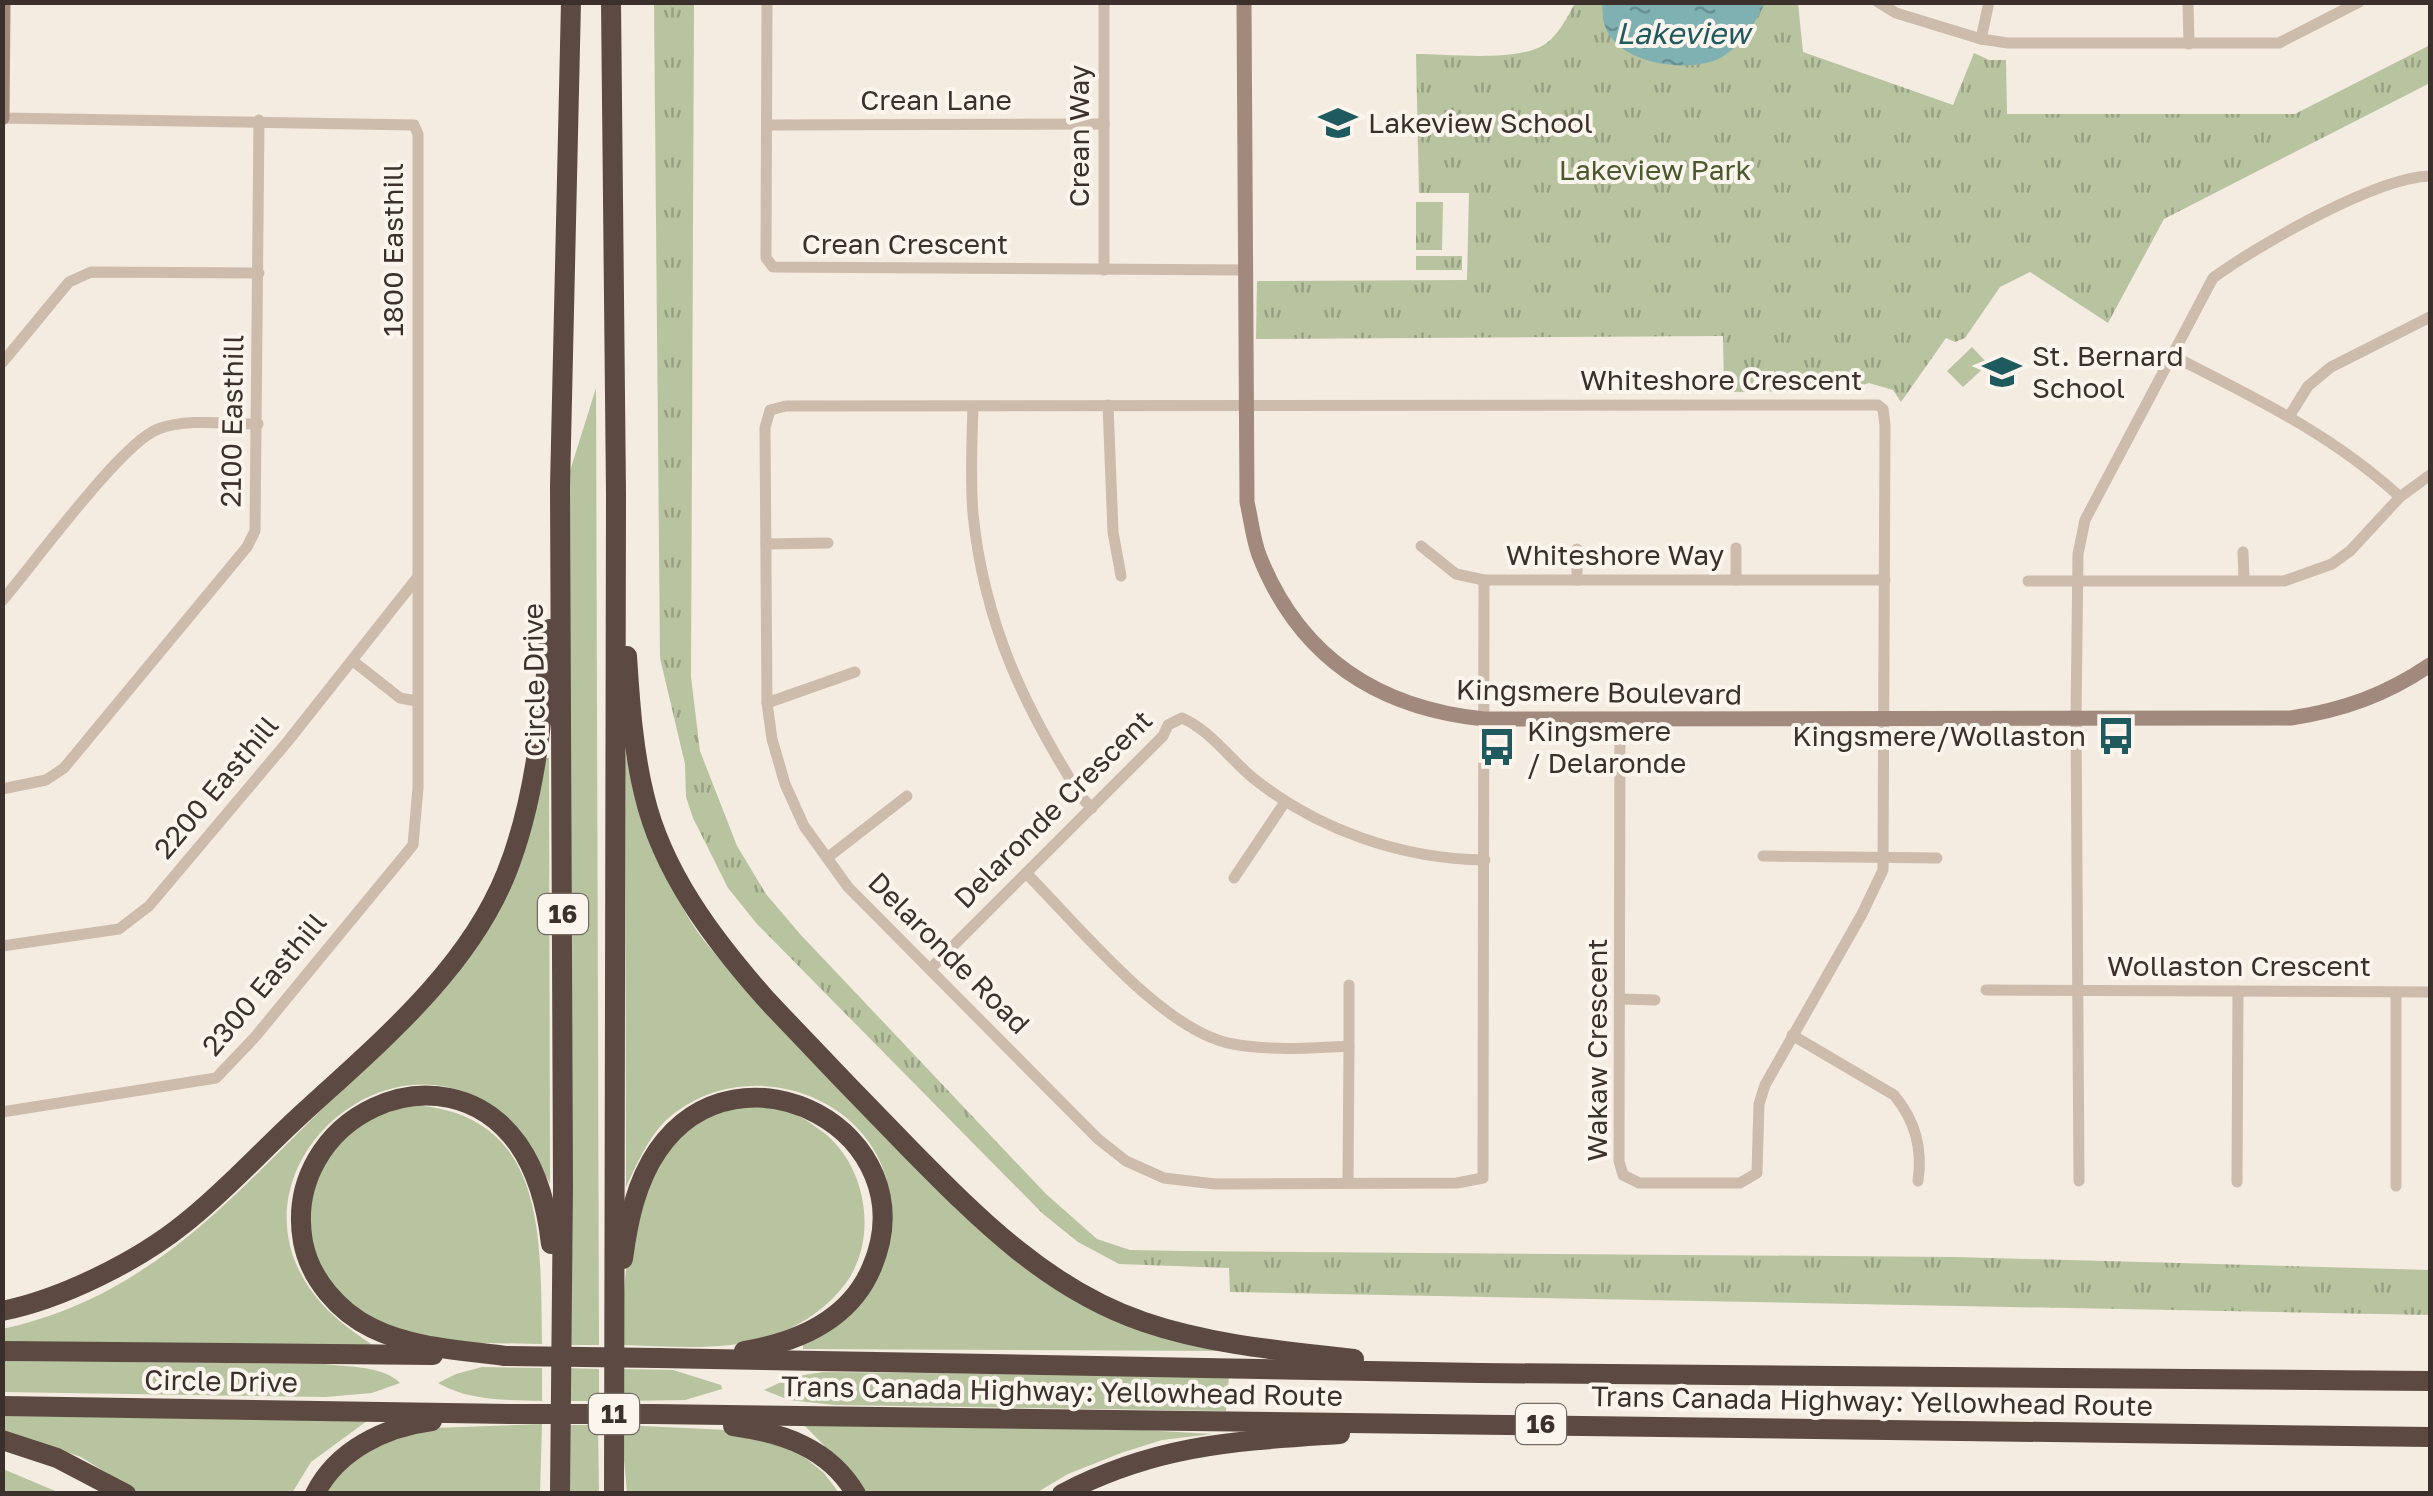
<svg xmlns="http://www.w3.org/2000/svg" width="2433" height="1496" viewBox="0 0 2433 1496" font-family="'Golos Text',sans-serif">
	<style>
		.grass { fill: #b8c4a0 }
		.park { fill: url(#park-tufts) }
		.water { fill: url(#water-ripples) }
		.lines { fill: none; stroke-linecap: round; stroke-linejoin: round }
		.street { stroke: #cdbbac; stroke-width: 11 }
		.secondary { stroke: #a18a7d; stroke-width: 15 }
		.highway { stroke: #5c4a42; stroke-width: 20 }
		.highway-bridge { stroke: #5c4a42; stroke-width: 20 }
		.labels { text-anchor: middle; stroke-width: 8; stroke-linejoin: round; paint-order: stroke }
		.shield { fill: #fbf5ee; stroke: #756b66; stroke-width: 2.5 }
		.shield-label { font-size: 25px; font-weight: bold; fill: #3b302b }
		.street-label { font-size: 28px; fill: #3b302b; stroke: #fbf5ee }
		.poi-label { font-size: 28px; fill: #3b302b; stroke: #fbf5ee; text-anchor: start }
		.park-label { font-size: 28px; fill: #4a5a2e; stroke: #fbf5ee }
		.water-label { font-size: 30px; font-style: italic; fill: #1f5a5e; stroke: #fbf5ee }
	</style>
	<defs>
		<pattern id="park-tufts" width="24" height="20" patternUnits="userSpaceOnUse" patternTransform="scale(2.5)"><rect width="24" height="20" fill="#b8c4a0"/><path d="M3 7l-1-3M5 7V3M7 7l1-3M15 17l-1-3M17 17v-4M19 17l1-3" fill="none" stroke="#97a083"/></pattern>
		<pattern id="water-ripples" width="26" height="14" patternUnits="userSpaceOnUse" patternTransform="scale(2.5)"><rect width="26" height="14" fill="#7fb0b2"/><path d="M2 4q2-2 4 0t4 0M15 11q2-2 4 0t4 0" fill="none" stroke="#699091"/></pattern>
	</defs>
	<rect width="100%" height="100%" fill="#f4ebe1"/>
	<g class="grass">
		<polygon points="1972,347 1988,364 1963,387 1947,371"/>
		<polygon points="596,388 599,1345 564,1345 570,471"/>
		<path d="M625,753C642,815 661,877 697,931C709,948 724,963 736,979L996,1243L1219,1351L803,1349V1344C824,1324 864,1291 879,1269C887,1258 888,1239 890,1225C902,1110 764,1047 676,1112C651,1130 639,1160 626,1187Z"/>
		<path d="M545,758H549L550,1184C540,1163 530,1143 514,1126C400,1005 207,1175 322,1304C337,1321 357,1334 375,1347L3,1342L2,1329C127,1302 203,1228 290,1141C344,1088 396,1032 449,978L472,947Z"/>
		<path d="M412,1105C549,1113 540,1241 542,1344L435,1342L400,1335L345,1303L308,1246L310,1179L351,1124Z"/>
		<path d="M745,1106C755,1106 766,1105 776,1107C793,1110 809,1122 823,1132C866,1165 879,1237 846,1283C829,1306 806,1322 780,1333C731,1353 673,1346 621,1345C625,1249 631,1128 745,1106Z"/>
		<path d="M3,1361L325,1364C348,1367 384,1366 400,1383L372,1393L325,1397L3,1392Z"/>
		<path d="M482,1367L542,1368V1401C506,1400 469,1401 438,1383L456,1374Z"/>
		<polygon points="565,1368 599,1369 599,1401 565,1401"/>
		<polygon points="621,1369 673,1370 721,1385 722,1389 685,1400 622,1401"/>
		<polygon points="823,1372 1229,1376 1226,1411 835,1405 789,1400 764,1390 792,1377"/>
		<polygon points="2,1413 371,1418 311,1462 292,1493 140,1494 81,1457 3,1430"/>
		<polygon points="542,1424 540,1493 318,1494 330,1474 406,1429"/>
		<polygon points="803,1424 1143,1430 1212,1434 1162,1440 1121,1453 1068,1474 1036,1493 865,1494 855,1477"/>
		<polygon points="564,1425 598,1425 599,1493 564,1493"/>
		<polygon points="621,1425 727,1430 798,1452 824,1473 839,1493 627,1493"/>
		<polygon points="2,1469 3,1469 60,1493 3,1493"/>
	</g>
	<g class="park">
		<polygon points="654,3 694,3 691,677 700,751 737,846 766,894 800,934 1046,1194 1097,1239 1130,1250 1183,1251 1955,1257 2430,1270 2430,1315 1230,1292 1229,1268 1119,1264 1078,1242 1043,1214 757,924 728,888 693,818 686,797 685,764 660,658"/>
		<path d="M1575,3H1798L1803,52L1953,105L1974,53L1989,60H2006L2007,114H2295L2430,45V83L2164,219L2108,323L2030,272L2000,287L1965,338L1955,342L1946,338L1901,402L1893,390L1869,383L1844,391L1724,392L1723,336L1256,339L1257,281L1467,280L1469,193H1419L1416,54C1450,54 1523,63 1548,42C1560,32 1568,16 1575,3Z"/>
		<polygon points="1416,202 1443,202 1442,250 1416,250"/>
		<rect x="1416" y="256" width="46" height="14"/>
	</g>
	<path class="water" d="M1602,3V2L1765,3C1755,23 1742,45 1722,57C1690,75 1617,64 1605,26C1602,19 1603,10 1602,3Z"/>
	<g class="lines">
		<g class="street">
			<polyline points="767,2 766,258 773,267 1244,270"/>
			<polyline points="1878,2 1896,13 1981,39"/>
			<polyline points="1989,2 1981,39 2008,43 2279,43 2359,2"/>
			<polyline points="2188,2 2189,44"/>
			<polyline points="768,125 1104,124"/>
			<polyline points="1104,270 1104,2"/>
			<path d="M2171,355C2253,397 2332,434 2400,497"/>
			<polyline points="2,363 69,282 91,272 259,273"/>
			<polyline points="1108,405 1113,532 1121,576"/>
			<path d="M973,406C972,442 970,478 973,514C984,623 1024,707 1082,798L1092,808"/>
			<polyline points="2290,415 2308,386 2331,367 2430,317"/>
			<polyline points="766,544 828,543"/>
			<polyline points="1421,546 1456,574 1484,580"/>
			<polyline points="1577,549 1577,580"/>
			<polyline points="2243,552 2244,579"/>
			<polyline points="1736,580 1736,548"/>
			<polyline points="2028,581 2284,581 2332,564 2350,551 2400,497 2430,475"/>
			<path d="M2,601C33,565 121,443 158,429C187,418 226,424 258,424"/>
			<polyline points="353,661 400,698 417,701"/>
			<polyline points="767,703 855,672"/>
			<polyline points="1620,720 1619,1161 1623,1175 1639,1183 1740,1183 1757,1173 1759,1104 1765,1085 1862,914 1883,870 1885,425 1883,409 1878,405 786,406 770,410 765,428 767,703 772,739 785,784 804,826 848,887 1098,1139 1126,1161 1164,1178 1215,1184 1457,1183 1483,1178 1484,580 1885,580"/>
			<polyline points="2,789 46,780 64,768 247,547 255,531 259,120"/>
			<polyline points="1763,856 1937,858"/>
			<polyline points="827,858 907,796"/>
			<path d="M1026,873C1076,923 1163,1032 1233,1044C1270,1051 1312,1048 1349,1046L1348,1182"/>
			<polyline points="1234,878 1285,802"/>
			<polyline points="2,946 119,929 149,906 288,741 417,578"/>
			<path d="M930,969L1163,736L1168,725L1182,718C1210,730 1230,759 1253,778C1318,830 1402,859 1485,860"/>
			<polyline points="1349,985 1349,1046"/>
			<polyline points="1986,990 2430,992"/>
			<polyline points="2396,992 2396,1186"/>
			<polyline points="1622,999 1655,1000"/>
			<path d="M1792,1035L1894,1095C1915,1120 1923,1148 1918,1181"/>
			<polyline points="2,1112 216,1078 255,1037 413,845 418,788 418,134 414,125 3,118"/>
			<path d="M2079,1181L2076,718L2078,554L2085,520L2213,278C2258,245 2377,177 2430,176"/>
			<polyline points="2237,1182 2238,991"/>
		</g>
		<g class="secondary">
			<path d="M1244,2L1247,502C1251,519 1253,539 1259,555C1299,657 1377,708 1484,719L2291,718C2343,710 2386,695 2430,665"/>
			<polyline points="2,118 3,2"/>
		</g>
		<g class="highway">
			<polyline points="611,2 616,494 614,1494"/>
			<path d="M627,656C630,702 633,749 644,794C662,872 713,939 765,998C812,1048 859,1097 907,1146C977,1217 1047,1289 1144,1322C1211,1345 1285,1351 1354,1359"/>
			<path d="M623,1259C628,1221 636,1182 658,1150C740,1032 929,1132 872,1267C850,1320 798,1342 744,1351"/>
			<path d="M2,1311C62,1299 138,1261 185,1223C222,1194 256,1157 290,1125C368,1052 465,976 506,874C537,797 543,711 550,629"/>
			<polyline points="2,1351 433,1355"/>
			<path d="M505,1356C461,1350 412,1348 372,1328C339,1312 310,1279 303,1242C281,1118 443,1040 518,1144C539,1174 547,1209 551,1244"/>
			<polyline points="658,1358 1480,1373 2430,1381"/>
			<polyline points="2,1406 511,1414"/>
			<polyline points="652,1414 2430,1437"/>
			<path d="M733,1426C783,1433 829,1448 856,1494"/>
			<polyline points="2,1440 57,1458 126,1494"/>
			<path d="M315,1494C337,1450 385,1427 432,1421"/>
			<polyline points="560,1494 563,1186 560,487 571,2"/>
			<path d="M1062,1494C1157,1444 1237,1441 1340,1434"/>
		</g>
		<g class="highway-bridge">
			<polyline points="505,1356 658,1358"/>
			<polyline points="511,1414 652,1414"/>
		</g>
	</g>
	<defs>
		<g id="school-bare" transform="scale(3)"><path d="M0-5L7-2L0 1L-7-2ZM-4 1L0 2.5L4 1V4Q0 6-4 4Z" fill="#1f5a5e" stroke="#fbf5ee" stroke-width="2.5" paint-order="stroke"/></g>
		<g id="bus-bare" transform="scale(3)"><path d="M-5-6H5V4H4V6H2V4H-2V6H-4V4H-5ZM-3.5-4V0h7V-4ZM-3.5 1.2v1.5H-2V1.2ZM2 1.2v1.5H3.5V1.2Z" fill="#1f5a5e" stroke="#fbf5ee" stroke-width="2.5" paint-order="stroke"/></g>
	</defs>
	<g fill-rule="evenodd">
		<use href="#school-bare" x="1338" y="123"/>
		<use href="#school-bare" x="2002" y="372"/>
		<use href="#bus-bare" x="2116" y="736"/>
		<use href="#bus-bare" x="1497" y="747"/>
	</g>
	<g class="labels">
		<g class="shield">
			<rect x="538" y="894" width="50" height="40" rx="8"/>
			<rect x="589" y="1394" width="50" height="40" rx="8"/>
			<rect x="1516" y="1404" width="50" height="40" rx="8"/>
		</g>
		<g class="shield-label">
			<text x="563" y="923">16</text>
			<text x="614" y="1423">11</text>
			<text x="1541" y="1433">16</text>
		</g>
		<g class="street-label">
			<text x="936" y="110">Crean Lane</text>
			<text transform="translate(1079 136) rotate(-90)" y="10">Crean Way</text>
			<text x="905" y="254">Crean Crescent</text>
			<text transform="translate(393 250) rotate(-90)" y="10">1800 Easthill</text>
			<text x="1721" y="390">Whiteshore Crescent</text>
			<text transform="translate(232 421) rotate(-89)" y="10">2100 Easthill</text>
			<text x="1615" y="565">Whiteshore Way</text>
			<text transform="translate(534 680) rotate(-91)" y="10">Circle Drive</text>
			<text transform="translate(1599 692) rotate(1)" y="10">Kingsmere Boulevard</text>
			<text transform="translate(216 787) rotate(-50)" y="10">2200 Easthill</text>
			<text transform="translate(1053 809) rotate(-45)" y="10">Delaronde Crescent</text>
			<text transform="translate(949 953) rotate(45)" y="10">Delaronde Road</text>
			<text x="2239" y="976">Wollaston Crescent</text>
			<text transform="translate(264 984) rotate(-50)" y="10">2300 Easthill</text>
			<text transform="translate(1597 1050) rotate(-90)" y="10">Wakaw Crescent</text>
			<text transform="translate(221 1381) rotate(1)" y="10">Circle Drive</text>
			<text transform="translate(1062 1391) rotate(1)" y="10">Trans Canada Highway: Yellowhead Route</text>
			<text transform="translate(1872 1401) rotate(1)" y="10">Trans Canada Highway: Yellowhead Route</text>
		</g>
		<g class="poi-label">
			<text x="1368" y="133">Lakeview School</text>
			<text x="2032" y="366">St. Bernard<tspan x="2032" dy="32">School</tspan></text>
			<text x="1527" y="741">Kingsmere<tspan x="1527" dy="32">/ Delaronde</tspan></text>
			<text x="2086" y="746" text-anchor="end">Kingsmere/Wollaston</text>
		</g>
		<g class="park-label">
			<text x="1655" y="180">Lakeview Park</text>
		</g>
		<g class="water-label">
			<text x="1683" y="44">Lakeview</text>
		</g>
	</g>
	<rect width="2433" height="1496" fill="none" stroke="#3b302b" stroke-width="10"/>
</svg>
